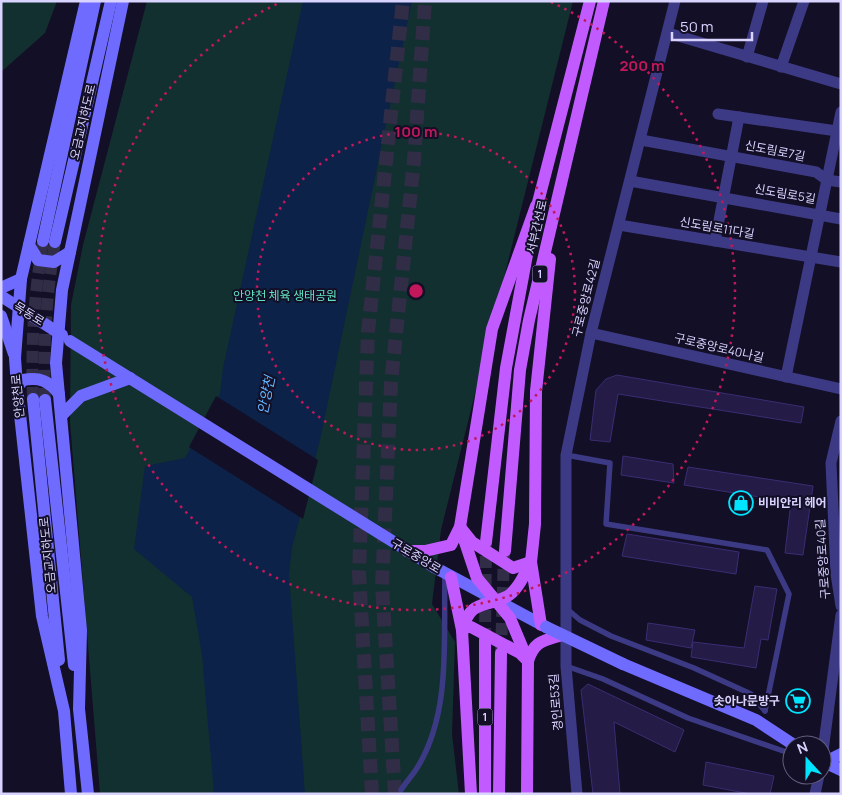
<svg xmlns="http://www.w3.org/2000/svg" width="842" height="795" viewBox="0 0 842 795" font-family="Manrope,'Noto Sans KR',sans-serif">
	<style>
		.green { fill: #12302f }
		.water { fill: #0c2248 }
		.pier { fill: #130f26 }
		.building { fill: #241b47; stroke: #3b2d73 }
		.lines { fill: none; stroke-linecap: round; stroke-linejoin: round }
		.secondary-tunnel { stroke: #312d47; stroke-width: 12; stroke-dasharray: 12 6; stroke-linecap: butt }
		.primary-tunnel { stroke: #312d47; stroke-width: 12; stroke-dasharray: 12 6; stroke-linecap: butt }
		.trunk-tunnel { stroke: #312d47; stroke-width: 14; stroke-dasharray: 14 7; stroke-linecap: butt }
		.service { stroke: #3d3a85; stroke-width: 5.5 }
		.minor { stroke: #3d3a85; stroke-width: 11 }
		.secondary { stroke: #6f6bff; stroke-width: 12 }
		.primary { stroke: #c25bff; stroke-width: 12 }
		.secondary-bridge { stroke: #6f6bff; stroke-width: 12 }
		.ring { fill: none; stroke: #c2185b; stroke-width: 2.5; stroke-dasharray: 2.5 5 }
		.labels { text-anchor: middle; stroke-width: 4; stroke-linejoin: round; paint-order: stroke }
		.shield { fill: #130f26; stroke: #9e99be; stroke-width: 1 }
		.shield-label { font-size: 11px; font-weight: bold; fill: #d9d4ff }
		.street-label { font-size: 12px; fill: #d9d4ff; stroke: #130f26 }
		.park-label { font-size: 12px; fill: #5fe0c0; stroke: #130f26 }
		.poi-label { font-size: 12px; font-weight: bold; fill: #d9d4ff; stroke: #130f26; text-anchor: start }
		.water-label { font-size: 14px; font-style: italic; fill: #62b6ff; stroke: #130f26 }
		.centre { fill: #c2185b; stroke: #130f26; stroke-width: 2.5 }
		.ring-label { font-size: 15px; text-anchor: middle; font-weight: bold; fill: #c2185b; stroke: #130f26; stroke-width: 4; stroke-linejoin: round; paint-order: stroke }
	</style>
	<rect width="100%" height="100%" fill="#130f26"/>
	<g class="green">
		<polygon points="1,1 57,1 45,33 1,72"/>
		<polygon points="147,1 573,1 441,530 432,604 455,642 452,734 459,794 100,794 70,422 71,305 83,245"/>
	</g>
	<polygon class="water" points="303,1 412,1 320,440 292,548 289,574 305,794 214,794 202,655 192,597 134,549 145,466 185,458 220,394 223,368"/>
	<polygon class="pier" points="216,396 318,460 303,519 189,447"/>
	<g class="building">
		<polygon points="617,375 804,407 801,423 618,394 610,442 590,440 596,390 606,379"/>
		<polygon points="623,456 673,464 674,483 621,475"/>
		<polygon points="688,467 813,486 803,555 785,553 791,502 684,485"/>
		<polygon points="627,534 739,552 736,574 622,556"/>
		<polygon points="755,586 777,589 768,640 761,639 756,668 691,657 693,642 744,648"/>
		<polygon points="648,623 695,630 691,648 646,640"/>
		<polygon points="588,684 684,730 675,752 614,722 620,794 593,794 581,690"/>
		<polygon points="706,762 774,776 770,794 750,794 703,785"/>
	</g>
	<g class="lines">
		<g class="secondary-tunnel">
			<path d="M33,399C31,342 34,297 43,241"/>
			<path d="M45,400C43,343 46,298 55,242"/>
		</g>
		<g class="primary-tunnel">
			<polyline points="485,640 486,542"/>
			<polyline points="501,653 504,553"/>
		</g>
		<g class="trunk-tunnel">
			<polyline points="372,794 359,573 368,332 403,1"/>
			<polyline points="395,794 382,586 391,383 414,160 425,1"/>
		</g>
		<g class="service">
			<polyline points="566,455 610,463 606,524 767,550 789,594 765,711"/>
			<polyline points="567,609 580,620 611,636 694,668 751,694 765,711"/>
			<polyline points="566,666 603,679 688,718 792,754"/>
			<path d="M401,790C406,782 412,776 417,768C452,712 443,637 445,573"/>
		</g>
		<g class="minor">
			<polyline points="668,33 841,84"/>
			<polyline points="747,57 763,1"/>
			<polyline points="781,67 804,1"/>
			<polyline points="718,114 837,131"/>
			<polyline points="641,140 816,172 827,180 841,182"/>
			<polyline points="630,181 841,219"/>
			<polyline points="619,225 841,262"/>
			<polyline points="715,241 739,117"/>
			<polyline points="591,333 841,389"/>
			<polyline points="786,377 841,112"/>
			<polyline points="841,421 831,463 836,574 841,606"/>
			<polyline points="822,758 841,615"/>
			<polyline points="577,794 566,666 566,455 591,333 675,1"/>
			<polyline points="815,794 819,775"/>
		</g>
		<g class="secondary">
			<polyline points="43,241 95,1"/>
			<polyline points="55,242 111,1"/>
			<polyline points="29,245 38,260 54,262 70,252"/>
			<polyline points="1,288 21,279"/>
			<polyline points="1,296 62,335"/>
			<polyline points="1,316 14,354"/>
			<path d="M17,387L23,380C40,377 49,381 59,394"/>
			<polyline points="33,399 59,660"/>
			<polyline points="45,400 74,665"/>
			<polyline points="61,416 81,396 130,378"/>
			<polyline points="434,567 546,627"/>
			<polyline points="623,664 756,720 794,745"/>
			<polyline points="822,761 841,770"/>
			<polyline points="825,762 841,754"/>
			<polyline points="71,794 64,711 42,616 17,387 15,358 21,279 86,1"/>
			<polyline points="88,794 79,709 81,630 56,363 62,290 123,1"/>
		</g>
		<g class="primary">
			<polyline points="535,214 590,1"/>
			<polyline points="486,542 506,368 529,244"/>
			<polyline points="407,551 425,551 451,545 460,527 472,542 513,568 531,562"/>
			<polyline points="505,551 520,370 529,320 604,1"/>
			<polyline points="451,577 462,630 471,794"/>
			<polyline points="541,625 531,562 535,524 536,391 550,259"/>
			<path d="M462,630C471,600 482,608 506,597C518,591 525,573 531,562"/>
			<polyline points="462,630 467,627 471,627 520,653 528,661"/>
			<polyline points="485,640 485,794"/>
			<path d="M528,661C534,641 543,641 562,635"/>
			<polyline points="499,794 501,653"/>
			<polyline points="527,794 528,661 510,618 477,578 460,527 492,329 536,206"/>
		</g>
		<g class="secondary-bridge">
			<polyline points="70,341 434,567"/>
			<polyline points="546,627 623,664"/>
		</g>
	</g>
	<g class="ring">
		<circle cx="416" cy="291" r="159"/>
		<path d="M551 2A319 319 0 1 1 281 2"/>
	</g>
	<defs>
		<g id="shop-ring" transform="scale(1.25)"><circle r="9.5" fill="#130f26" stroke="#00e5ff" stroke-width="1.5"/><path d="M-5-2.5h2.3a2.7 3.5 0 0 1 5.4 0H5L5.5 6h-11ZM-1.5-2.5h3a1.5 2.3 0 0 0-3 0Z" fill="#00e5ff"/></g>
		<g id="supermarket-ring" transform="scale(1.25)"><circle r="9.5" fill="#130f26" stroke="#00e5ff" stroke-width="1.5"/><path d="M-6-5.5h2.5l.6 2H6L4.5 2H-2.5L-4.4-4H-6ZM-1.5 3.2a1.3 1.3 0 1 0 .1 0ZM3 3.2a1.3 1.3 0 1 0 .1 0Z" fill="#00e5ff"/></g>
	</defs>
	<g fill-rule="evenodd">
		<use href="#shop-ring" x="741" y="503"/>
		<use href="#supermarket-ring" x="798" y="701"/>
	</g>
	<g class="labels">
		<g class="shield">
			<rect x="532.5" y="265.5" width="15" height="17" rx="4"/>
			<rect x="477.5" y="708.5" width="15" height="17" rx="4"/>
		</g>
		<g class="shield-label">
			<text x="540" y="278">1</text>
			<text x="485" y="721">1</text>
		</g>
		<g class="street-label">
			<text transform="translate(83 122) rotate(-77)" y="4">오금교지하도로</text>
			<text transform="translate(775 151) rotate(11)" y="4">신도림로7길</text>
			<text transform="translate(785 194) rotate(10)" y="4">신도림로5길</text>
			<text transform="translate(537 227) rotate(-77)" y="4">서부간선로</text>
			<text transform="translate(717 228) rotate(10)" y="4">신도림로11다길</text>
			<text transform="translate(586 298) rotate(-76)" y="4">구로중앙로42길</text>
			<text transform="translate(29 314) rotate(32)" y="4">목동로</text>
			<text transform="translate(719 348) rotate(13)" y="4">구로중앙로40나길</text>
			<text transform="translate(18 396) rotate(-95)" y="4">안양천로</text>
			<text transform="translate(48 555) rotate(-96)" y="4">오금교지하도로</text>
			<text transform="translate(416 556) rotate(31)" y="4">구로중앙로</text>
			<text transform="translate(823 559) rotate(-94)" y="4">구로중앙로40길</text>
			<text transform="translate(556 702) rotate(-95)" y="4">경인로53길</text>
		</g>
		<g class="park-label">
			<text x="285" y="300">안양천 체육 생태공원</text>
		</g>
		<g class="poi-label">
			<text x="758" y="507">비비안리 헤어</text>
			<text x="780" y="705" text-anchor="end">솟아나문방구</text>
		</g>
		<g class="water-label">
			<text transform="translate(266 395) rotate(-78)" y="5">안양천</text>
		</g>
	</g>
	<circle cx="416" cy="291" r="8" class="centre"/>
	<g class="ring-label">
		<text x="642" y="71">200 m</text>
		<text x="416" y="137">100 m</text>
	</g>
	<rect width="842" height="795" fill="none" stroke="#d9d4ff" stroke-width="5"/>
	<g transform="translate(807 760) rotate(339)"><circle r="24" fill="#130f26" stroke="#625e7d"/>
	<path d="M0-4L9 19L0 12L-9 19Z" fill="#00e5ff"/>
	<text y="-8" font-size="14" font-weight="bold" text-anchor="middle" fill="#d9d4ff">N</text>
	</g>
	<path d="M672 32v8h80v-8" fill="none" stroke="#d9d4ff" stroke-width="2.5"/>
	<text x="680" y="32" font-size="15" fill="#d9d4ff" stroke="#130f26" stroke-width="4" paint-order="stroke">50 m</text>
</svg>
